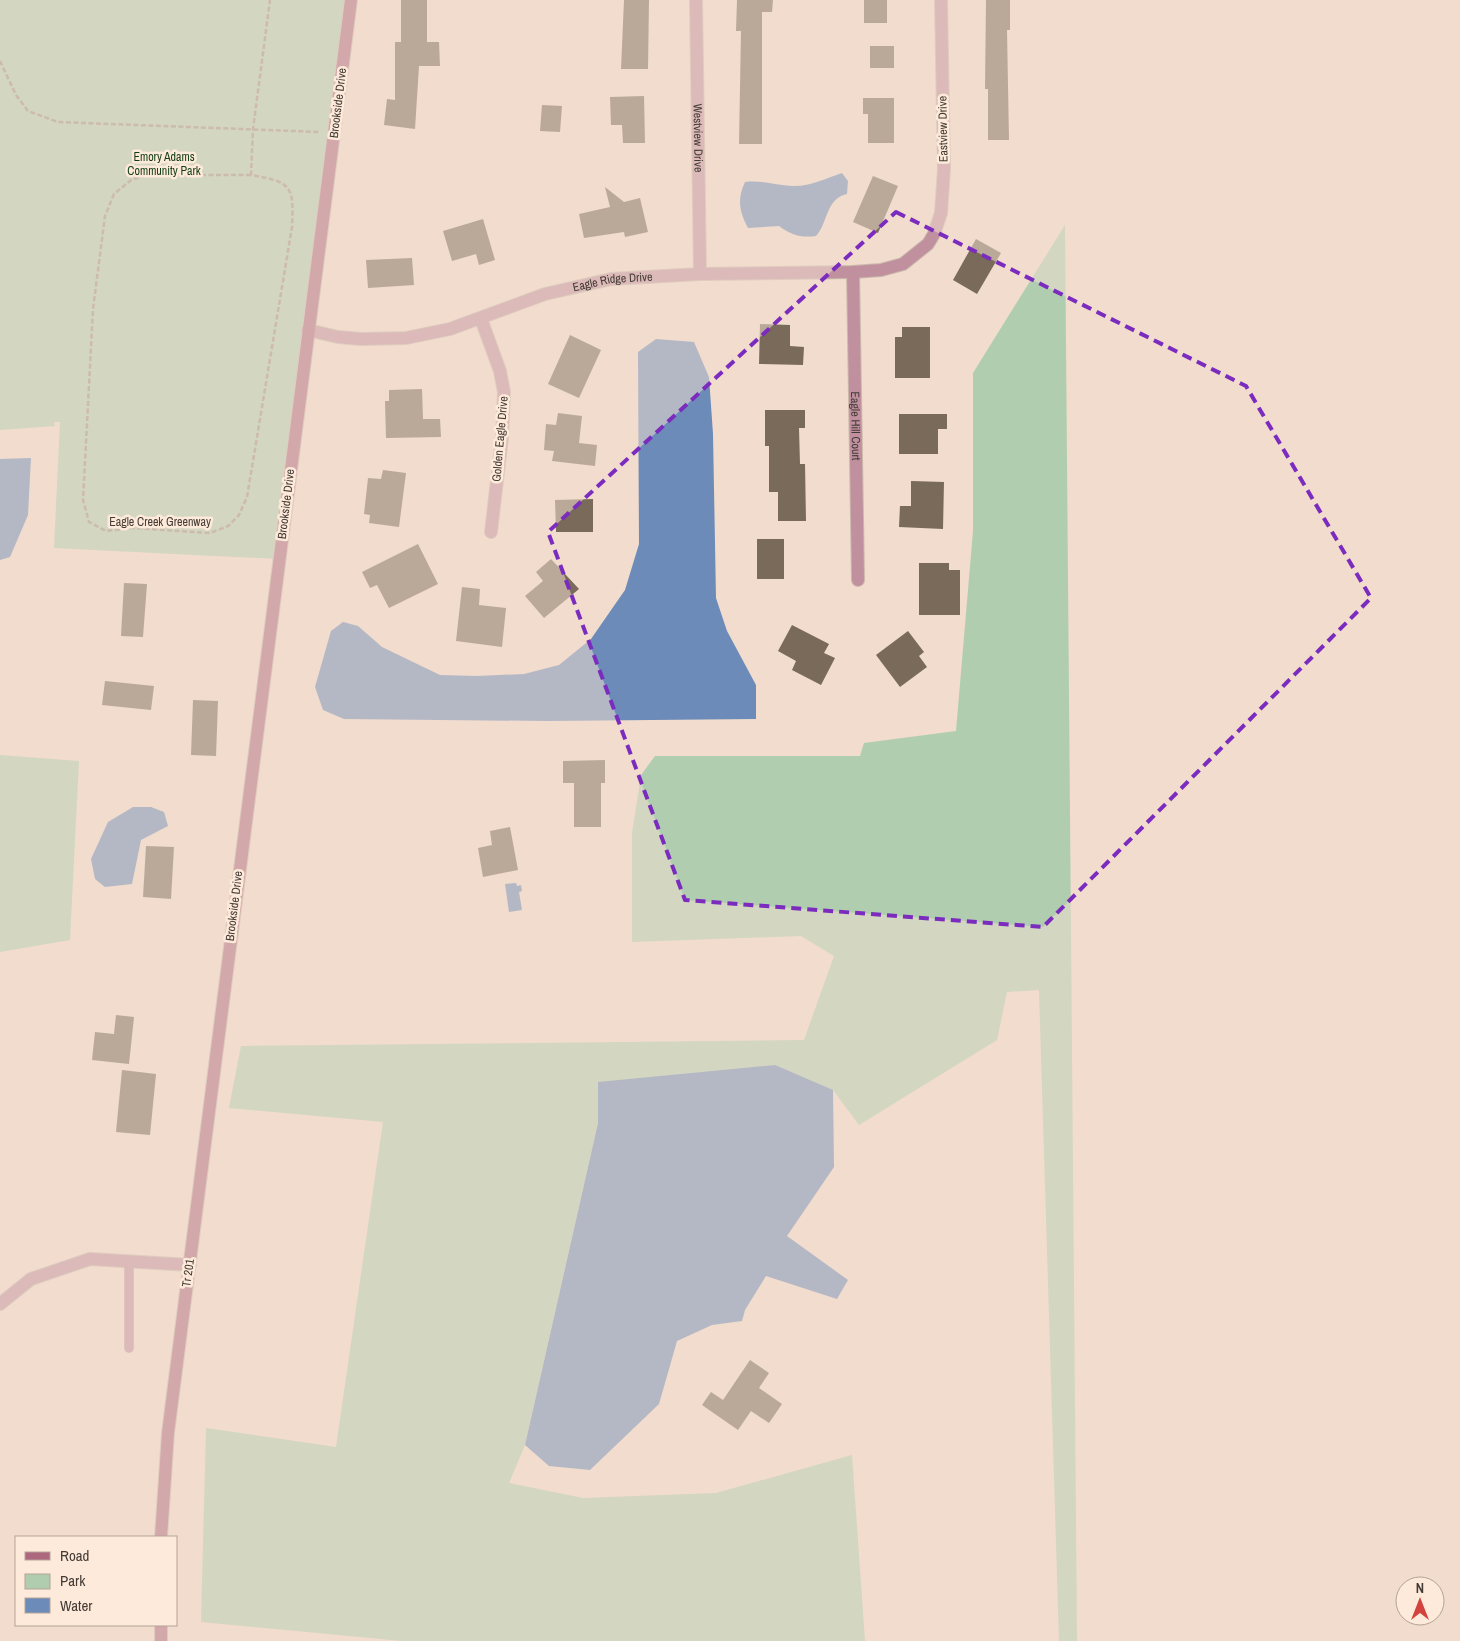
<svg xmlns="http://www.w3.org/2000/svg" width="1460" height="1641" viewBox="0 0 1460 1641" font-family="'Archivo Narrow',sans-serif">
	<style>
		.green { fill: #b0ceaf }
		.water { fill: #6c8bb9 }
		.building { fill: #796a5a }
		.lines { fill: none; stroke-linecap: round; stroke-linejoin: round }
		.lane-casing { stroke: #cbb9ac; stroke-width: 10 }
		.street-casing { stroke: #cbb9ac; stroke-width: 14 }
		.secondary-casing { stroke: #cbb9ac; stroke-width: 14 }
		.path { stroke: #a19287; stroke-width: 2.5; stroke-dasharray: 5 2.5; stroke-linecap: butt }
		.lane { stroke: #c0909f; stroke-width: 9 }
		.street { stroke: #c0909f; stroke-width: 12 }
		.secondary { stroke: #ad6880; stroke-width: 12 }
		.marked { fill: none; stroke: #7b2cbf; stroke-width: 4; stroke-dasharray: 10 6; stroke-linejoin: round }
		.labels { text-anchor: middle; stroke-width: 5; stroke-linejoin: round; paint-order: stroke }
		.street-label { font-size: 12px; fill: #433b35; stroke: #feeada }
		.park-label { font-size: 12px; fill: #103e13; stroke: #feeada }
	</style>
	<rect width="100%" height="100%" fill="#f1dccd"/>
	<g class="green">
		<polygon points="0,0 351,0 279,559 54,548 60,422 54,422 55,426 0,430"/>
		<polygon points="1065,225 1077,1641 1059,1641 1039,990 1007,992 997,1040 859,1125 833,1090 598,1082 598,1123 525,1445 509,1483 583,1498 716,1493 852,1455 865,1641 402,1641 201,1622 206,1428 336,1447 383,1122 229,1108 241,1046 804,1040 834,956 801,936 632,942 632,833 641,775 655,756 860,756 864,743 956,731 973,531 973,373"/>
		<polygon points="0,755 79,761 70,940 0,952"/>
	</g>
	<g class="water">
		<path d="M842,173L848,181L847,194C826,198 828,223 816,236C801,238 791,235 779,226L748,228C739,211 737,199 745,182C762,180 775,185 792,186C809,187 827,178 842,173Z"/>
		<polygon points="656,339 694,342 709,377 713,434 716,598 727,631 756,685 756,719 548,721 344,719 323,710 315,687 331,631 343,622 358,626 382,647 440,675 477,676 524,674 559,665 591,639 625,590 639,544 638,352"/>
		<polygon points="31,458 28,515 10,557 0,560 0,459"/>
		<polygon points="133,807 151,807 164,812 168,826 141,840 132,884 105,887 95,879 91,859 108,822"/>
		<polygon points="516,883 517,886 521,885 522,891 519,892 522,910 509,912 505,884"/>
		<polygon points="775,1065 833,1090 834,1167 787,1236 848,1280 837,1299 766,1276 745,1310 742,1321 712,1325 677,1341 659,1404 590,1470 549,1466 525,1445 598,1123 598,1082"/>
	</g>
	<g class="building">
		<polygon points="401,0 427,0 427,42 439,42 440,66 419,66 415,129 384,125 387,99 395,100 395,42 401,42"/>
		<polygon points="624,0 649,0 648,69 621,69"/>
		<polygon points="737,0 773,0 772,12 762,12 762,144 739,144 741,31 736,31"/>
		<rect x="864" y="0" width="23" height="23"/>
		<polygon points="986,0 1010,0 1010,30 1007,30 1009,140 988,140 988,89 985,89"/>
		<rect x="870" y="46" width="24" height="22"/>
		<polygon points="644,96 645,143 623,143 622,125 611,125 610,97"/>
		<polygon points="863,98 894,98 894,143 868,143 868,114 863,114"/>
		<polygon points="542,105 562,106 560,132 540,131"/>
		<polygon points="873,176 898,186 878,233 853,222"/>
		<polygon points="605,187 624,202 640,198 648,232 625,237 624,232 584,238 579,214 610,207"/>
		<polygon points="483,219 495,260 479,265 476,254 452,261 443,231"/>
		<polygon points="976,239 1001,253 977,294 953,280"/>
		<polygon points="412,258 414,285 368,288 366,260"/>
		<polygon points="760,324 790,325 790,346 804,347 803,365 759,364"/>
		<polygon points="902,327 930,327 930,378 895,378 895,337 902,337"/>
		<polygon points="570,335 601,350 579,398 548,384"/>
		<polygon points="422,389 423,419 440,419 441,437 386,438 385,401 389,401 389,390"/>
		<polygon points="765,410 805,410 805,428 799,428 800,464 805,464 806,521 778,521 778,492 769,492 769,446 765,446"/>
		<polygon points="558,413 582,416 579,443 597,445 595,466 552,461 554,451 544,450 546,424 556,425"/>
		<polygon points="899,414 947,414 947,429 938,429 938,454 899,454"/>
		<polygon points="383,470 406,473 399,527 369,523 370,515 364,514 368,478 381,479"/>
		<polygon points="911,481 944,482 943,529 899,527 900,506 911,506"/>
		<polygon points="593,499 593,532 556,532 555,500"/>
		<rect x="757" y="539" width="27" height="40"/>
		<polygon points="418,544 438,584 389,608 377,585 370,588 362,572"/>
		<polygon points="551,559 579,589 544,618 525,596 543,581 536,572"/>
		<polygon points="919,563 949,563 949,570 960,570 960,615 919,615"/>
		<polygon points="124,583 147,584 143,637 121,636"/>
		<polygon points="462,587 480,589 479,605 506,608 502,647 456,641"/>
		<polygon points="792,625 829,644 824,653 835,658 821,685 792,670 796,661 778,651"/>
		<polygon points="908,631 924,652 919,656 927,667 900,687 876,655"/>
		<polygon points="105,681 154,686 151,710 102,705"/>
		<polygon points="193,700 218,701 216,756 191,755"/>
		<polygon points="605,760 605,783 601,783 601,827 574,827 574,783 563,783 563,761"/>
		<polygon points="510,827 518,870 483,877 478,848 492,845 490,831"/>
		<polygon points="146,846 174,847 171,899 143,897"/>
		<polygon points="116,1015 134,1017 129,1064 92,1060 95,1032 114,1034"/>
		<polygon points="122,1070 156,1074 150,1135 116,1132"/>
		<polygon points="750,1360 769,1373 759,1388 782,1404 769,1423 751,1411 738,1430 702,1405 711,1392 723,1400"/>
	</g>
	<g class="lines">
		<g class="lane-casing">
			<polyline id="lane" points="129,1261 129,1348"/>
		</g>
		<g class="street-casing">
			<g id="street">
				<path id="s1" d="M696,0L700,274"/>
				<path id="s2" d="M853,272L858,580"/>
				<polyline points="481,319 500,371 504,392 502,437 491,532"/>
				<path id="s3" d="M308,330L338,337L361,339L406,338L450,329L545,294L611,279L700,274L853,272L881,270L903,264L928,244L934,234L941,213L944,169L941,0"/>
				<polyline points="0,1304 31,1279 90,1259 190,1265"/>
			</g>
		</g>
		<g class="secondary-casing">
			<g id="secondary">
				<polyline points="161,1537 168,1433 351,0"/>
				<polyline points="161,1625 161,1641"/>
			</g>
		</g>
		<g class="path">
			<polyline points="0,61 16,95 28,111 58,122 320,132"/>
			<path d="M251,175H147L131,180L114,194L105,216L93,309L83,500L89,522L106,531L133,528L210,533L228,526L239,515L247,497L292,227C294,186 292,182 251,175L253,129L270,0"/>
		</g>
		<use href="#lane" class="lane"/>
		<use href="#street" class="street"/>
		<use href="#secondary" class="secondary"/>
	</g>
	<path d="M0 0H1460V1641H0ZM896,212L1246,386L1371,598L1043,927L685,900L548,532Z" fill="#f1dccd" fill-opacity=".55" fill-rule="evenodd"/>
	<path class="marked" d="M896,212L1246,386L1371,598L1043,927L685,900L548,532Z"/>
	<g class="labels">
		<g class="street-label">
			<text transform="translate(338 103) rotate(-83)" y="4">Brookside Drive</text>
			<text transform="translate(943 129) rotate(-91)" y="4">Eastview Drive</text>
			<text dy="4" stroke="none"><textPath href="#s1" startOffset="138">Westview Drive</textPath></text>
			<text dy="4" stroke="none"><textPath href="#s3" startOffset="314">Eagle Ridge Drive</textPath></text>
			<text dy="4" stroke="none"><textPath href="#s2" startOffset="154">Eagle Hill Court</textPath></text>
			<text transform="translate(500 439) rotate(-85)" y="4">Golden Eagle Drive</text>
			<text transform="translate(286 504) rotate(-83)" y="4">Brookside Drive</text>
			<text x="160" y="526">Eagle Creek Greenway</text>
			<text transform="translate(234 906) rotate(-83)" y="4">Brookside Drive</text>
			<text transform="translate(188 1273) rotate(-82)" y="4">Tr 201</text>
		</g>
		<g class="park-label">
			<text x="164" y="161">Emory Adams<tspan x="164" dy="14">Community Park</tspan></text>
		</g>
	</g>
	<rect x="15" y="1536" width="162" height="90" fill="#feeada" stroke="#b3a498"/>
	<rect x="25" y="1552" width="25" height="8" fill="#ad6880" stroke="#b3a498"/>
	<text x="60" y="1561" font-size="15" fill="#433b35">Road</text>
	<rect x="25" y="1574" width="25" height="15" fill="#b0ceaf" stroke="#b3a498"/>
	<text x="60" y="1586" font-size="15" fill="#433b35">Park</text>
	<rect x="25" y="1598" width="25" height="15" fill="#6c8bb9" stroke="#b3a498"/>
	<text x="60" y="1611" font-size="15" fill="#433b35">Water</text>
	<g transform="translate(1420 1601)"><circle r="24" fill="#feeada" stroke="#b3a498"/>
	<path d="M0-4L9 19L0 12L-9 19Z" fill="#d1433c"/>
	<text y="-8" font-size="14" font-weight="bold" text-anchor="middle" fill="#433b35">N</text>
	</g>
</svg>
